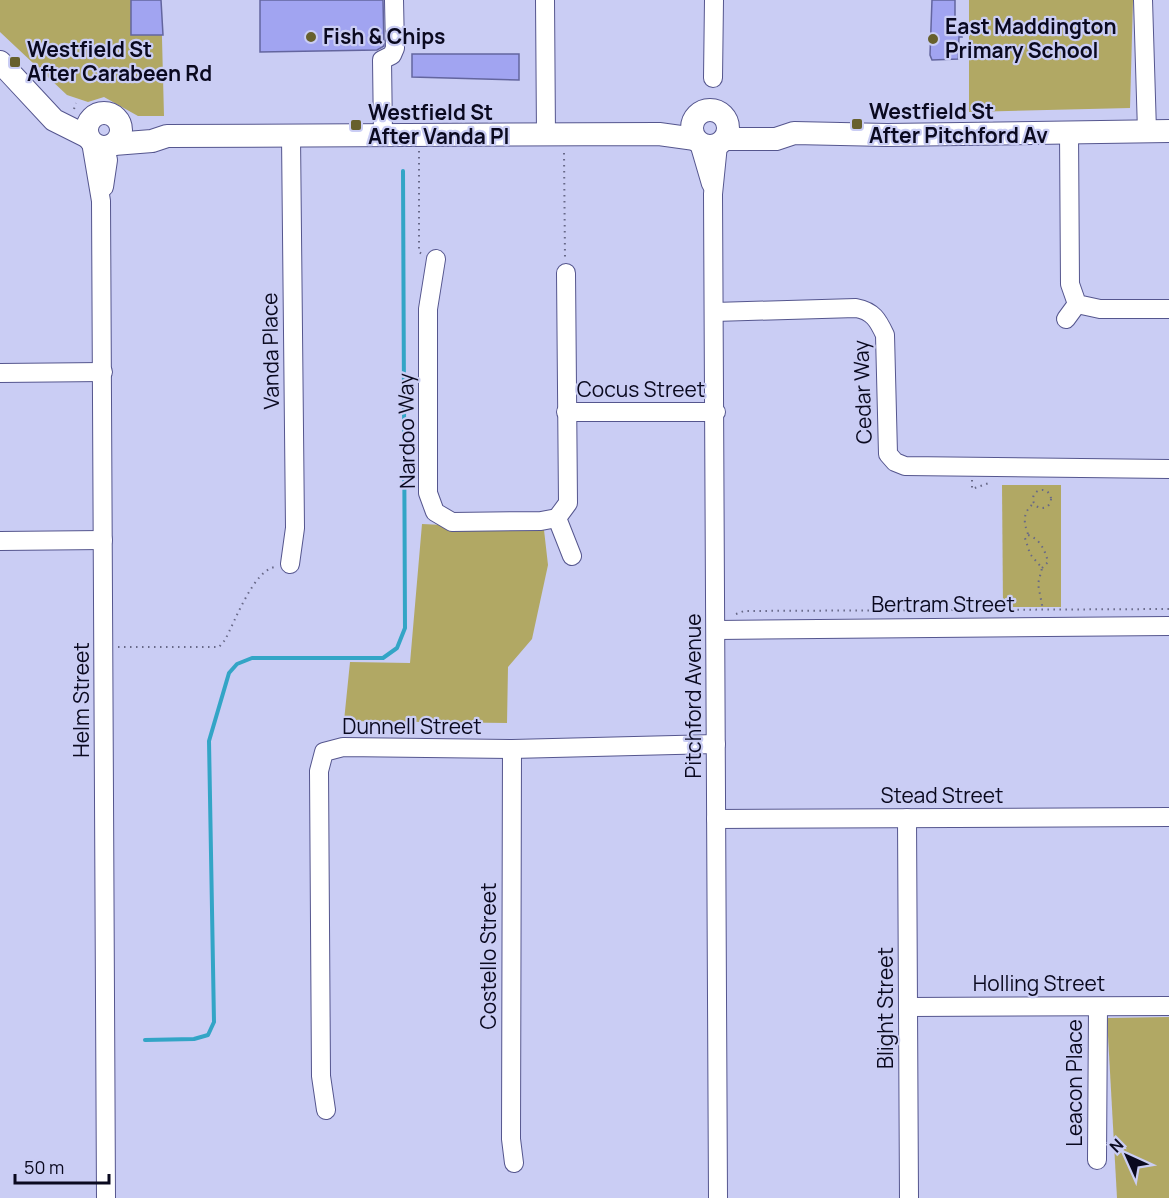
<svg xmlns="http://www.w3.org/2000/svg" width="1169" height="1198" viewBox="0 0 1169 1198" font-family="Manrope,sans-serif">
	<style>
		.green { fill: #b1a864 }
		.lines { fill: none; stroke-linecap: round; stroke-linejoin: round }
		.stream { stroke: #33a5c6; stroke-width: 4 }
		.building { fill: #a1a4f1; stroke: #63659e; stroke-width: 1.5 }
		.minor-casing { stroke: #55568e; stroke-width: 20 }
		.major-casing { stroke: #55568e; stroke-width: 24 }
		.path { stroke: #676887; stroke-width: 2; stroke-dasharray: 1.5 4.5; stroke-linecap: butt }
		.minor { stroke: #fff; stroke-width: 18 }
		.major { stroke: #fff; stroke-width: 22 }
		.poi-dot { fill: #67602d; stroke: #cacdf4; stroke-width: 2 }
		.labels { text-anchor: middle; stroke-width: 4.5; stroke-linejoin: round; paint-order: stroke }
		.poi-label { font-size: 21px; font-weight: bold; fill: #0a091f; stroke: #cacdf4; text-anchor: start }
		.street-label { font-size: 21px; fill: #0a091f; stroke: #cacdf4 }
	</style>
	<rect width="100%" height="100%" fill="#cacdf4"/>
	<g class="green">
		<polygon points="0,0 161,0 164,116 138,116 104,97 88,102 67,95 0,32"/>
		<polygon points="969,0 1133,0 1130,108 969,112"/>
		<polygon points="1002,485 1061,485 1061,607 1003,607"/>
		<polygon points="422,524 544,530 548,565 532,639 508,667 507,723 344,721 350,662 410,663"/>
		<polygon points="1169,1017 1169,1198 1117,1198 1107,1018"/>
	</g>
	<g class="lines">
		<polyline class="stream" points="145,1040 194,1039 208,1035 214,1022 209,741 229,673 237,664 252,658 383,658 397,648 405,628 403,171"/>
	</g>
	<g class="building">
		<polygon points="131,0 161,0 163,35 131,35"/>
		<polygon points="260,0 383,0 384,46 377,50 260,52"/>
		<polygon points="932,0 955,0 955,25 959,25 962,37 959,37 958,59 932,60 930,55"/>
		<polygon points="412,54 519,54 519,80 412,77"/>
	</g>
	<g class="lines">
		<g class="minor-casing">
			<g id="minor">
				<polyline points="545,0 546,135"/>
				<polyline points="1143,0 1147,131"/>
				<polyline points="713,78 714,0"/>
				<polyline points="1069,132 1070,284 1077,304 1100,309 1169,309"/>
				<polyline points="383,135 382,60 392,55 395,48 394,0"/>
				<polyline points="91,142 101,201 106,1198"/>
				<polyline points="699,143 711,184"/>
				<polyline points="104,187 108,160 105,147"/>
				<polyline points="436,259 428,309 428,493 435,512 452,522 541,521 557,518"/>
				<polyline points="566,273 568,503 557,518 572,556"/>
				<path d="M714,312L856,308C873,311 878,320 885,335L888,454L895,462L905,466L1169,469"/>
				<polyline points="1066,319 1077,304"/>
				<polyline points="0,373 103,372"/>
				<polyline points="566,412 716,412"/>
				<polyline points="0,541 103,540"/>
				<polyline points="290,564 295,528 291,136"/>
				<polyline points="717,630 1169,626"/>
				<polyline points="512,749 511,1139 514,1163"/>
				<polyline points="907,818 909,1198"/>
				<polyline points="716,819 1169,817"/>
				<polyline points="908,1007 1169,1006"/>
				<polyline points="326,1110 321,1076 319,771 324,752 343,747 512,749 716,744"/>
				<polyline points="1097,1160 1098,1007"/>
				<polyline points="718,1198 713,194 718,145"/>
			</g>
		</g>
		<g class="major-casing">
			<g id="major">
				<polyline points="0,62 54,120 88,137"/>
				<circle cx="710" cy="128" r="18"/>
				<circle cx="104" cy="130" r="17"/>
				<polyline points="725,139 776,139 794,133 887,135 1169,131"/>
				<polyline points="114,144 152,141 167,136 659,134 695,139"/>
			</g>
		</g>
		<g class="path">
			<polyline points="74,109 76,103"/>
			<polyline points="419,151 419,252 422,254"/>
			<polyline points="564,153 565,258"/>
			<polyline points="972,480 972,489 989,483"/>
			<circle cx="1042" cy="499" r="9"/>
			<path d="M1028,534C1023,521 1023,512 1034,503"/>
			<path d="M1042,568L1048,562C1045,550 1040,539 1028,535L1025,538L1030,554L1042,568L1038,584L1043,610"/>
			<polyline points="736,614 744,611 1169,609"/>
			<path d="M118,647H219L225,640C235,621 254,570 275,567"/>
		</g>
		<use href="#minor" class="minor"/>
		<use href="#major" class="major"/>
	</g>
	<g class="poi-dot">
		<circle cx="311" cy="37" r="6"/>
		<circle cx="933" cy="39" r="6"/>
		<rect x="9" y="56" width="12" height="12" rx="3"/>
		<rect x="851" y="118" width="12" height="12" rx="3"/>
		<rect x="350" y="119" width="12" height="12" rx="3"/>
	</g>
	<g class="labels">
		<g class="poi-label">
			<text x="945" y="34">East Maddington<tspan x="945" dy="24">Primary School</tspan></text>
			<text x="323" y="44">Fish &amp; Chips</text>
			<text x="27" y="57">Westfield St<tspan x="27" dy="24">After Carabeen Rd</tspan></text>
			<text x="869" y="119">Westfield St<tspan x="869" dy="24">After Pitchford Av</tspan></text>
			<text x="368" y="120">Westfield St<tspan x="368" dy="24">After Vanda Pl</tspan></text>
		</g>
		<g class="street-label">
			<text transform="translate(271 351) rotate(-91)" y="7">Vanda Place</text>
			<text x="641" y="397">Cocus Street</text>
			<text transform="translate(863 392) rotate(-92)" y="7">Cedar Way</text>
			<text transform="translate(407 431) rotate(-91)" y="7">Nardoo Way</text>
			<text x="943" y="612">Bertram Street</text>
			<text transform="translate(694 696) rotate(-90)" y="7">Pitchford Avenue</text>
			<text transform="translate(82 700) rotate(-90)" y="7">Helm Street</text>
			<text x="412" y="734">Dunnell Street</text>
			<text x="942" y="803">Stead Street</text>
			<text transform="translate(489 956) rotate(-90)" y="7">Costello Street</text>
			<text x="1039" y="991">Holling Street</text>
			<text transform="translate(886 1008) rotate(-90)" y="7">Blight Street</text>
			<text transform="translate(1075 1083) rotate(-90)" y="7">Leacon Place</text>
		</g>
	</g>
	<g transform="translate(1127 1156) rotate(315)" stroke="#cacdf4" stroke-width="4.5" paint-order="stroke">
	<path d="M0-4.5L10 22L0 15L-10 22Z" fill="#0a091f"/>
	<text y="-9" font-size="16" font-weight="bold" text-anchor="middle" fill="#0a091f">N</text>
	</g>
	<path d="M15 1174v9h94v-9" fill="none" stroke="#0a091f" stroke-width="3"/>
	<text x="24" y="1174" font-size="18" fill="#0a091f" stroke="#cacdf4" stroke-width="4.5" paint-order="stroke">50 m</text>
</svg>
